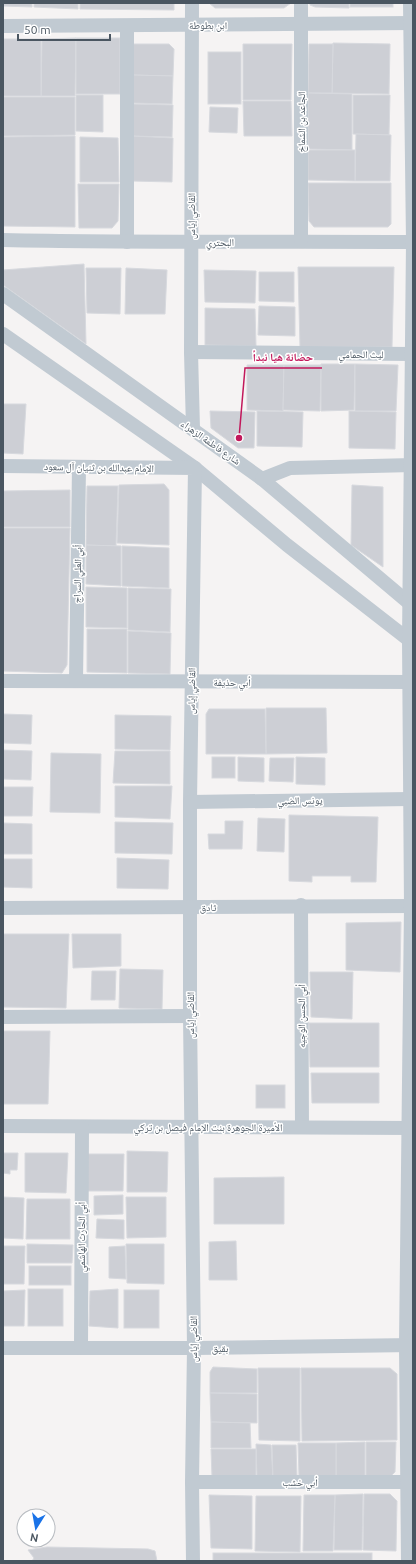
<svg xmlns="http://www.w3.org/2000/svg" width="416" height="1564" viewBox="0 0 416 1564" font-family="Ubuntu,'Noto Naskh Arabic',sans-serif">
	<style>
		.building { fill: #cdcfd5; stroke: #d7d9de }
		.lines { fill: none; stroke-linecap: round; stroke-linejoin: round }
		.street { stroke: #c1cad2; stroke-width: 14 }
		.labels { text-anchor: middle; stroke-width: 3; stroke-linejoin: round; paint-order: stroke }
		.street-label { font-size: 10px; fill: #4a5661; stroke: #fff }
		.leader { fill: none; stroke: #c2185b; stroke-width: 1.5 }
		.callout-dot { fill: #c2185b; stroke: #fff; stroke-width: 1.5 }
		.callout-label { font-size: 11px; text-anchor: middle; font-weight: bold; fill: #c2185b; stroke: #fff; stroke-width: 3; stroke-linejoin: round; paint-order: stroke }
	</style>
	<rect width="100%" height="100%" fill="#f5f3f3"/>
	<g class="building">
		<polygon points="3,3 32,3 32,7 3,6"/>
		<polygon points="34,3 78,3 78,9 34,7"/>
		<polygon points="80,3 174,3 174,10 80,9"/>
		<polygon points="209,3 291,3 284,8 215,8"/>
		<polygon points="310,3 349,3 349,8 315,7 310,5"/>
		<rect x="350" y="3" width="43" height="4"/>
		<polygon points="76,38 75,96 41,96 42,39"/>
		<rect x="76" y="38" width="44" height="56"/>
		<rect x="3" y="39" width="38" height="57"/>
		<polygon points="333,43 390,44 389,94 332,93"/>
		<polygon points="133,44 169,44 174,49 173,76 133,75"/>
		<polygon points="243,44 292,44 291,100 243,100"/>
		<polygon points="309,44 333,44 332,93 308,93"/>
		<rect x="208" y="52" width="33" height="52"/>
		<polygon points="133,75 173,76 172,104 132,103"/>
		<polygon points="308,93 352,94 352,150 308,149"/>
		<polygon points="76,95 103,95 103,132 76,131"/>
		<polygon points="353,95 390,95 389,135 353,134"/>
		<polygon points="3,97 75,97 75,135 3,136"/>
		<polygon points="243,101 291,101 292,136 244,136"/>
		<polygon points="133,104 173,105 172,137 132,136"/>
		<polygon points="210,107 238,108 237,133 209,132"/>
		<polygon points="356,134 391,135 390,181 355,181"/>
		<polygon points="75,136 75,227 3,226 3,137"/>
		<polygon points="132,136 173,138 172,182 132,181"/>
		<polygon points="80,137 118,138 119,182 80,182"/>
		<polygon points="308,150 355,150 355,181 308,180"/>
		<polygon points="308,183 391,183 391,224 388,227 314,227 309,221"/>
		<polygon points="78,184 119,184 118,221 112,228 79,228"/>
		<polygon points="84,264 86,344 3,285 3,270"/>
		<polygon points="298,267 394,267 392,347 300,347"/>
		<polygon points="86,268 121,268 120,314 87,313"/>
		<polygon points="126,268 167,270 165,314 125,314"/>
		<polygon points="204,270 256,271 255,303 205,302"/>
		<polygon points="259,272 294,272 294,302 259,301"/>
		<polygon points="259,306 295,307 295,336 258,335"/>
		<polygon points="205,308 255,309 256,346 205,345"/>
		<polygon points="321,364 355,364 354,410 321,411"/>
		<polygon points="355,364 398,365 396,411 355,411"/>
		<polygon points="247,365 284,365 283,411 247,410"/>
		<polygon points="284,365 321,365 320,411 283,410"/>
		<polygon points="3,404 26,404 23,454 3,453"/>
		<polygon points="210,411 255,412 254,448 238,448 211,428"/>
		<polygon points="257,411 303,412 302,447 257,446"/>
		<polygon points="349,411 396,412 395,449 349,448"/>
		<polygon points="164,484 169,490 169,545 117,543 119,485"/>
		<polygon points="352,485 383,487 383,567 351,545"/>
		<polygon points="87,486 118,486 116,546 86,545"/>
		<polygon points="70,490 70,527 3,527 3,491"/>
		<polygon points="3,528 70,528 67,665 62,673 3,671"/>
		<polygon points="86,545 121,546 121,586 86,584"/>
		<polygon points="122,546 169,548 169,588 122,586"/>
		<polygon points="86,587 127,588 127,628 86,627"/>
		<polygon points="128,588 171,589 170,632 128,630"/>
		<polygon points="87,629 127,629 127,673 87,672"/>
		<polygon points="128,631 171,633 170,674 128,673"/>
		<polygon points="266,708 326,708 327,753 266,754"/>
		<polygon points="209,709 265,709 266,754 206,754 206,714"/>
		<polygon points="3,714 32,715 31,744 3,743"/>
		<polygon points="115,715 171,716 170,750 115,749"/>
		<polygon points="3,750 32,751 31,780 3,779"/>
		<polygon points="115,751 170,751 170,784 113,783"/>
		<polygon points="51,753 101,754 100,813 50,812"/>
		<rect x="212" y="757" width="23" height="21"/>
		<polygon points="238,757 264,758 264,782 238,781"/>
		<polygon points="296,757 325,758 325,785 296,784"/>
		<polygon points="270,758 294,758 293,782 269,781"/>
		<polygon points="115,786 172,786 170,819 115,817"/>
		<polygon points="3,787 33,787 32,816 3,816"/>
		<polygon points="289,815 378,817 376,882 351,882 351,876 312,876 312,882 289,881"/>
		<polygon points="258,818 285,819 284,852 257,851"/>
		<polygon points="225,821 243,821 242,849 209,849 208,834 225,834"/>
		<polygon points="115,822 173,823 172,854 115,853"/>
		<polygon points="3,823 32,824 32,854 3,854"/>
		<polygon points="117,858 169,860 168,889 117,888"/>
		<polygon points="3,859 32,859 32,888 3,887"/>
		<polygon points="401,922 400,972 346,970 346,923"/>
		<polygon points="3,934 69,934 66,1008 3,1007"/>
		<polygon points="72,934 121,934 121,966 73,968"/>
		<polygon points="120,969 163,970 162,1009 119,1008"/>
		<polygon points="92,971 116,971 115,1000 91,1000"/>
		<polygon points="310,972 353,972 352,1019 311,1017"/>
		<polygon points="309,1023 379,1023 379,1067 310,1067"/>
		<polygon points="3,1031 50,1031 48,1104 3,1104"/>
		<polygon points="311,1073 379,1073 379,1103 312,1103"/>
		<rect x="256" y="1085" width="29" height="23"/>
		<polygon points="127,1151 168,1152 167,1192 127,1192"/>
		<polygon points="3,1153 18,1153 17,1170 10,1170 10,1174 3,1173"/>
		<polygon points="25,1153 68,1153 66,1193 25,1192"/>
		<polygon points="86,1154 124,1154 123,1191 85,1191"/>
		<polygon points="284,1177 284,1224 214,1224 214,1178"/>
		<polygon points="123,1195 123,1214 94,1215 94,1196"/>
		<polygon points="3,1197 24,1198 23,1239 3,1238"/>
		<polygon points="126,1197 166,1197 166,1237 127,1238"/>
		<polygon points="27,1199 70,1199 70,1239 26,1239"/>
		<polygon points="97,1219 124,1220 124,1239 96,1238"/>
		<polygon points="236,1241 237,1280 209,1280 209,1242"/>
		<polygon points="27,1244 73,1245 72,1263 27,1263"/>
		<polygon points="126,1244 164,1244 164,1284 127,1283"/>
		<polygon points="3,1246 25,1246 24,1284 3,1284"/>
		<polygon points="125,1246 126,1279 109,1278 109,1247"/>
		<rect x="29" y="1266" width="42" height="19"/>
		<rect x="28" y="1289" width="35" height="37"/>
		<polygon points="118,1289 118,1328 89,1326 90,1291"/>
		<polygon points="25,1290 24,1326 3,1326 3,1291"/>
		<rect x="124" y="1290" width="35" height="38"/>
		<polygon points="213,1367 257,1369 257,1393 210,1393 210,1372"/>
		<polygon points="258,1368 300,1368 300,1441 259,1440"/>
		<polygon points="301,1368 390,1368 397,1374 397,1440 302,1441"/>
		<polygon points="210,1393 257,1394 257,1423 211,1422"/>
		<polygon points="211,1422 250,1423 251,1448 211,1448"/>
		<polygon points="365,1442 365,1477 336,1477 336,1443"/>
		<polygon points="366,1442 396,1442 395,1472 390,1477 366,1477"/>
		<polygon points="298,1443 336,1443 336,1476 299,1476"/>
		<polygon points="256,1444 271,1445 273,1479 257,1478"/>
		<polygon points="272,1445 296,1445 297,1478 273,1478"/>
		<polygon points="211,1449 256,1449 256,1479 212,1477"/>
		<polygon points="363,1494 362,1550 334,1550 335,1495"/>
		<polygon points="364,1494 390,1494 397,1501 396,1551 363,1550"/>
		<polygon points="209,1495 252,1496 252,1549 211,1548"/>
		<polygon points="304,1495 335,1495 333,1551 303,1551"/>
		<polygon points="256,1496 301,1496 300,1552 255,1551"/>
		<polygon points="47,1547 148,1549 155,1551 157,1561 32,1561 34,1558 28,1550"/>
		<rect x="213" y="1553" width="159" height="8"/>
	</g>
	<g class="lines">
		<g class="street">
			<polyline points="192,3 191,352 193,429"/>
			<polyline points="3,26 413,23"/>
			<polyline points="127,26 127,242"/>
			<path d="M3,240C140,243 276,241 413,242"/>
			<polyline points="301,241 301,3"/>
			<polyline points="3,294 262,479 409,603"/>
			<polyline points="3,334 195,468 287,545 409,640"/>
			<polyline points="191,352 411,354"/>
			<polyline points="3,466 195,468 190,802 190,1016 194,1348 192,1482 193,1561"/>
			<polyline points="262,479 290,468 413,465"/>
			<polyline points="3,681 413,682"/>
			<polyline points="76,681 79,467"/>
			<polyline points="190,802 410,799"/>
			<polyline points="301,905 302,1127"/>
			<polyline points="3,908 413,906"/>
			<polyline points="3,1017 190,1016"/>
			<polyline points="3,1126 413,1128"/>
			<polyline points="3,1348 194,1348 413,1345"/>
			<polyline points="81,1348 82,1127"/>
			<polyline points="192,1482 407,1482"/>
			<polyline points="408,1561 406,1345 411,906 409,640 413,242 410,3"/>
		</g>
	</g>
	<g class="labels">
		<g class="street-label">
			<text x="208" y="29">ابن بطوطة</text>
			<text transform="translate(301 122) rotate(-90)" y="4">الجاعد بن الشماخ</text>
			<text transform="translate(191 216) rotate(-90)" y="4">القاضي إياس</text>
			<text transform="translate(220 242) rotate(-1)" y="4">البحتري</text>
			<text x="361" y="358">ليث الحمامي</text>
			<text transform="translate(211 442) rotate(35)" y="4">شارع فاطمة الزهراء</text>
			<text transform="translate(99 467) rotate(1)" y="4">الإمام عبدالله بن ثنيان آل سعود</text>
			<text transform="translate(77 574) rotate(-89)" y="4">أبي العلي السراج</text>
			<text x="232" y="686">أبي حذيفة</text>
			<text transform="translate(191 691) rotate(-89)" y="4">القاضي إياس</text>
			<text transform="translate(300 800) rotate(-1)" y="4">يونس الضبي</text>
			<text transform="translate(208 907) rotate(-1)" y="4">ثادق</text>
			<text transform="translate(190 1015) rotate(-90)" y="4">القاضي إياس</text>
			<text transform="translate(301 1016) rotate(-90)" y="4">أبي الحسن الوجيه</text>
			<text x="208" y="1131">الأميرة الجوهرة بنت الإمام فيصل بن تركي</text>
			<text transform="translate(81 1237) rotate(-90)" y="4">أبي الحارث الهاشمي</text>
			<text transform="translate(193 1339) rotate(-90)" y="4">القاضي إياس</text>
			<text transform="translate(220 1348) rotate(-1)" y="4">بقيق</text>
			<text x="300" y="1486">أبي خشب</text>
		</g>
	</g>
	<path class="leader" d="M239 438L245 368H322"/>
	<circle class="callout-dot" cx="239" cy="438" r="4"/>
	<g class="callout-label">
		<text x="283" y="361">حضانة هيا نبدأ</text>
	</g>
	<rect width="416" height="1564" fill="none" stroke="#4a5661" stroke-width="8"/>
	<g transform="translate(36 1528) rotate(191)"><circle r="19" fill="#ffffff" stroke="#b7bbc0"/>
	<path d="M0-3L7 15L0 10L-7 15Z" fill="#1a73e8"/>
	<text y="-6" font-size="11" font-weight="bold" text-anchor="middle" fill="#4a5661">N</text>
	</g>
	<path d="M18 34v6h92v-6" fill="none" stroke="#4a5661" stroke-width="2"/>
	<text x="24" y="34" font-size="12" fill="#4a5661" stroke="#ffffff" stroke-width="3" paint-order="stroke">50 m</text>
</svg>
